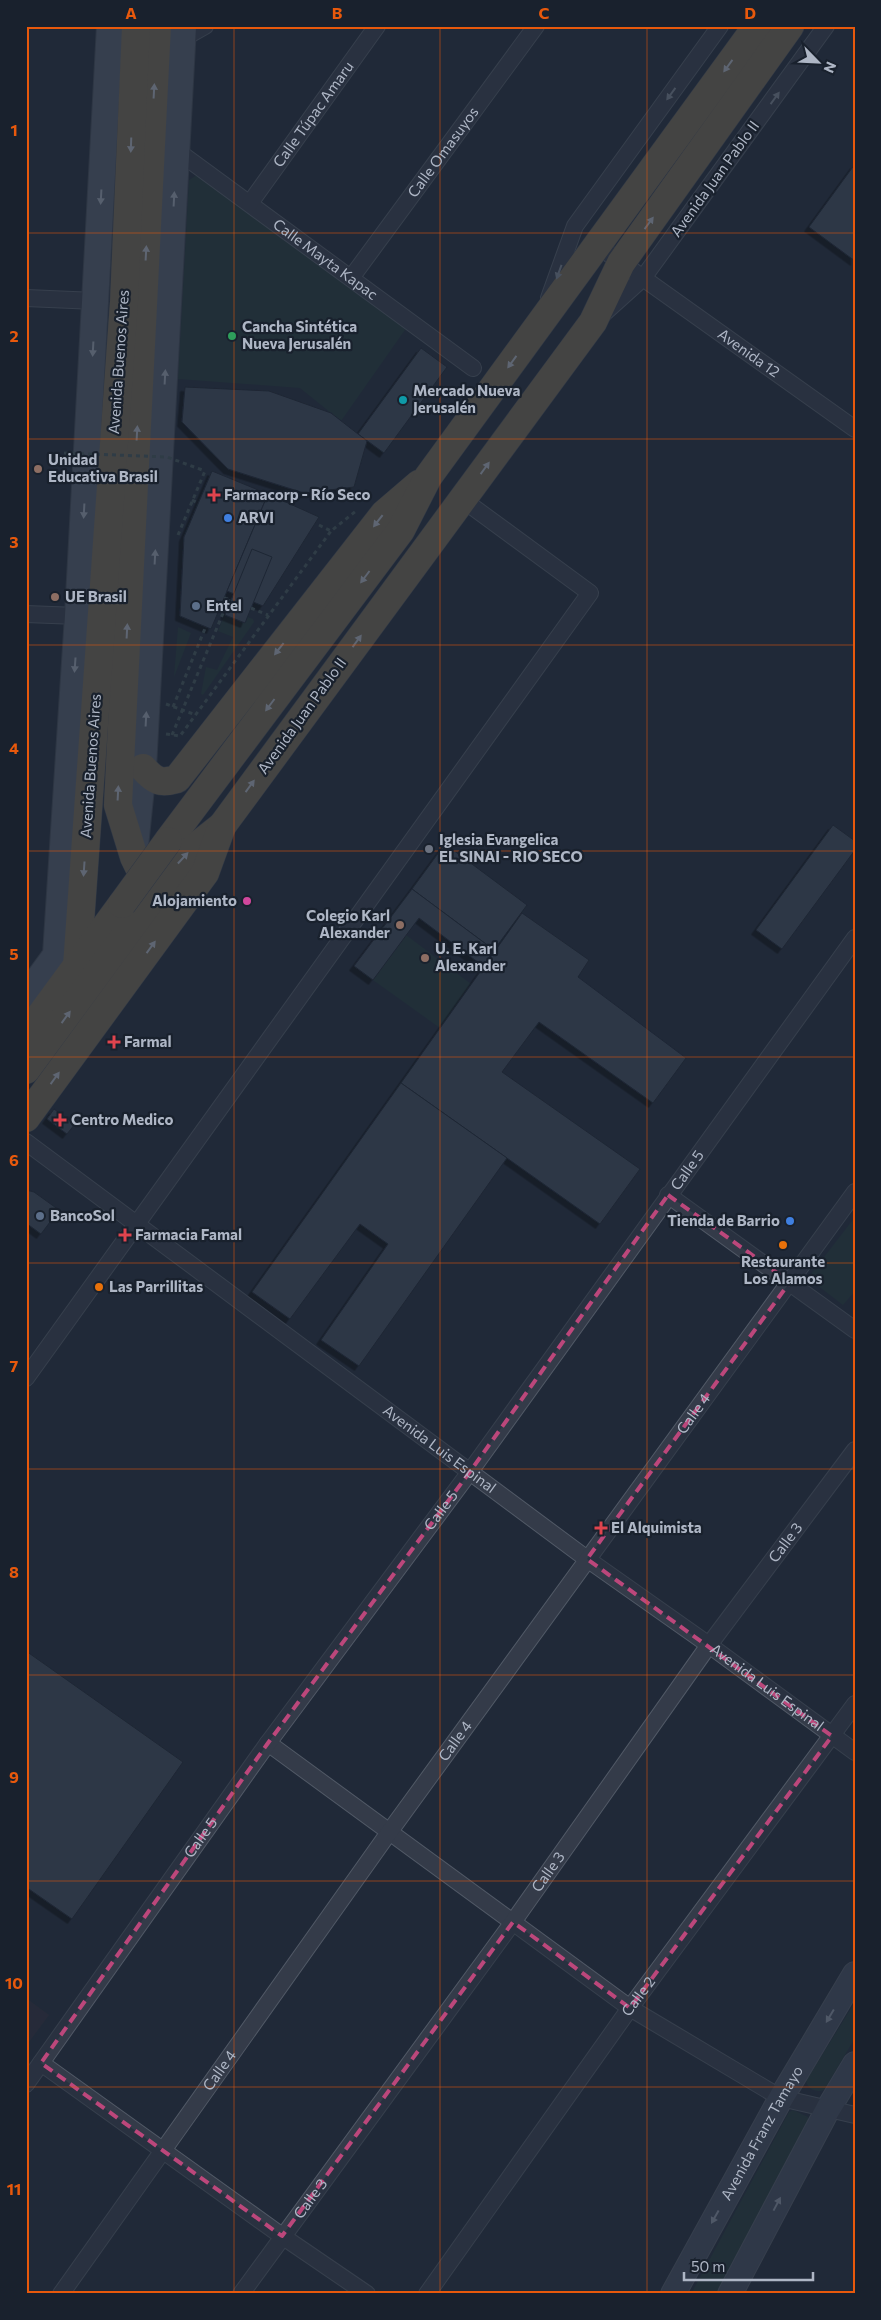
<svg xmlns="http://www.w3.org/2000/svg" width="881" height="2320" viewBox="0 0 881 2320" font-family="Commissioner,sans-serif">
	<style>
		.medical { fill: #2e2c3a }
		.green { fill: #223639 }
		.building { fill: #3c4758; stroke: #1b232f; filter: url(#shadow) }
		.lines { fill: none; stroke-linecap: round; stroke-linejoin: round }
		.street-casing { stroke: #515966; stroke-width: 18 }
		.secondary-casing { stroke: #515966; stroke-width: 26 }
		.primary-casing { stroke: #3d4552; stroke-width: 28 }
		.highway-casing { stroke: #3e4653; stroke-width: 29 }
		.path { stroke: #405357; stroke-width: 3; stroke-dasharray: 4 4; stroke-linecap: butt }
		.street { stroke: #343b49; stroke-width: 16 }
		.secondary { stroke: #424a5c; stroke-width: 24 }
		.primary { stroke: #515a69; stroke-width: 26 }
		.highway { stroke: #6f6451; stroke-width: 28 }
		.highway-bridge-casing { stroke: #3e4653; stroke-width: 29; stroke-linecap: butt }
		.path-bridge { stroke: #405357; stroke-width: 3; stroke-dasharray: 4 4; stroke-linecap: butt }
		.highway-bridge { stroke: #6f6451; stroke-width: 28 }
		.oneway { fill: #a8aeb9 }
		.oneway2 { fill: #777f8d }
		.oneway3 { fill: #979fae }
		.oneway4 { fill: #8890a0 }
		.marked { fill: none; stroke: #bc477b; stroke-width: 4; stroke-dasharray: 10 6; stroke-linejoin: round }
		.grid { fill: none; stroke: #e8590c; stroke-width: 1; stroke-opacity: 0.55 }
		.leisure-dot { fill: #2e9e5b; stroke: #19212d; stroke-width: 2 }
		.culture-dot { fill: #0f9aa8; stroke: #19212d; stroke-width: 2 }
		.education-dot { fill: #8d6e63; stroke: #19212d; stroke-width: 2 }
		.health-dot { fill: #e0444e; stroke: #19212d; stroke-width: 2 }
		.shop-dot { fill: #3f7fe0; stroke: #19212d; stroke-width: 2 }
		.service-dot { fill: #5c6f8a; stroke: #19212d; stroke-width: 2 }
		.worship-dot { fill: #6b7280; stroke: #19212d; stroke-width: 2 }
		.hotel-dot { fill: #d1479c; stroke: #19212d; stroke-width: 2 }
		.food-dot { fill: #e8710a; stroke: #19212d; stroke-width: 2 }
		.labels { text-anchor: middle; stroke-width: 4.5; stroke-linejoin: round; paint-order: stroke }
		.street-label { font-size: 15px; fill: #aeb6c5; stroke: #19212d }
		.poi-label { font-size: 15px; font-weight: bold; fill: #aeb6c5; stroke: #19212d; text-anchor: start }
		.neatline { fill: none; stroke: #e8590c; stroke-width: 2 }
		.grid-label { font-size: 16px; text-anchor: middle; font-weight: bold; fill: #e8590c }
	</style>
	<defs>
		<filter id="shadow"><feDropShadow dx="-4.5" dy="4.5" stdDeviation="0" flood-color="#0009"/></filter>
	</defs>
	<rect width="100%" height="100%" fill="#202938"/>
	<polygon class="medical" points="26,1998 49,2015 26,2046"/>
	<g class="green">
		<polygon points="200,173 407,327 341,421 300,388 178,379 189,180"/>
		<polygon points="227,609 253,619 254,622 203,695 201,694 206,667 217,670 233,637 218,631"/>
		<polygon points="178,627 191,633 174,677"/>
		<polygon points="406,935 471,984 440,1028 373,980"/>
		<polygon points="855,1217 855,1291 843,1305 808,1278"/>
		<path d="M855,2002V2038L824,2090C816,2093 808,2089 806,2081Z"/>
		<polygon points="793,2110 808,2117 809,2127 721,2294 691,2294 789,2112"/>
	</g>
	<g class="building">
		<polygon points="855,164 855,261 809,227"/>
		<polygon points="421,348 447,367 384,453 358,434"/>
		<polygon points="185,387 269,391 331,413 367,441 354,487 304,493 228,469 182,422"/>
		<polygon points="212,471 268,494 211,629 180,616 184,537"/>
		<polygon points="268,494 319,517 263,606 227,591"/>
		<polygon points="252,549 272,557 245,623 225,615"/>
		<polygon points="833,825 855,841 855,850 782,949 756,930"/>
		<polygon points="445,844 527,905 494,950 412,889"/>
		<polygon points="412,889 494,950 483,966 419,918 373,980 354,966"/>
		<polygon points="522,913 589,960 578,977 686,1058 653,1103 539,1022 502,1072 640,1169 600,1224 401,1083"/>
		<polygon points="401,1083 507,1158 359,1366 321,1340 388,1244 360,1224 290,1319 252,1292"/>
		<polygon points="54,1109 75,1124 67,1134 47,1119"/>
		<polygon points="26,1190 34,1192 59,1210 41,1234 26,1223"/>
		<polygon points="26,1651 183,1762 72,1919 26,1887"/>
	</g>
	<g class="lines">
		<g class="street-casing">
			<g id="street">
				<polyline points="182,39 205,26"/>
				<path id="s1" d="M176,150L473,368"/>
				<path id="s2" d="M250,203L377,26"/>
				<path id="s3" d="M598,246L855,429"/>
				<path id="s4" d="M351,278L536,26"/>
				<polyline points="26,298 96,301"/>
				<polyline points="549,298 575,226 720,26"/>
				<polyline points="603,314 643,278 826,26"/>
				<polyline points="26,614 78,616"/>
				<path id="s5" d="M26,1142L587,1559L709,1645L855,1752"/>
				<polyline points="668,1195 855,1330"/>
				<polyline points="26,1378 590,593 462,499"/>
				<polyline points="268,1743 630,2008 781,2098 855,2115"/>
				<polyline points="41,2063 282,2236 367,2294"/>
				<path id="s6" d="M26,2084L268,1743L469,1473L855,938"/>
				<path id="s7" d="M61,2294L390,1831L855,1192"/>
				<path id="s8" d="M241,2294L513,1922L709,1645L855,1450"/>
				<path id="s9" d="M427,2294L630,2008L855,1704"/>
			</g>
		</g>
		<g class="secondary-casing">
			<g id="secondary">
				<path id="s10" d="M673,2294L781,2098L855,1974"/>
				<polyline points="730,2294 828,2109 855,2064"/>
			</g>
		</g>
		<g class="primary-casing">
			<g id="primary">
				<polyline points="134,856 143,768 183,26"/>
				<polyline points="26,996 56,955 78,616 110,26"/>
			</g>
		</g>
		<g class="highway-casing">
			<g id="highway">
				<path d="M143,768C155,781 160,784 177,779L384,514L419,484"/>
				<polyline points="168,841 401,530 428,477 757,26"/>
				<polyline points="153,896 134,857 118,805 157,26"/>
				<polyline points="77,966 124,302 136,26"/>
				<polyline points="26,1035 122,904"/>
				<polyline points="26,1070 184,856 222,826"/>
				<polyline points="26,1118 205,873 222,826 593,322 621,263 790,26"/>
			</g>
		</g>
		<g class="path">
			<polyline points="192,500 198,503"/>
			<polyline points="319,525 331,531 356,511"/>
			<polyline points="178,535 205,471"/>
			<polyline points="224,598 232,600"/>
			<polyline points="251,608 268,615"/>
			<polyline points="166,704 196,715"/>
			<polyline points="173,707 206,626"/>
			<polyline points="166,734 180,736 331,531"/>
			<polyline points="172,735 229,599"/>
		</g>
		<use href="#street" class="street"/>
		<use href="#secondary" class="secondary"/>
		<use href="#primary" class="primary"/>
		<use href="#highway" class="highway"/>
		<g class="highway-bridge-casing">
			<polyline id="highway-bridge" points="122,904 168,841"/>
		</g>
		<polyline class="path-bridge" points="64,453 167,457 205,471"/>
		<use href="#highway-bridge" class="highway-bridge"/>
	</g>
	<defs><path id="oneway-solid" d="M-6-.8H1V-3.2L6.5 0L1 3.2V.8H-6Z" transform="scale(1.25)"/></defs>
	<g class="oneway">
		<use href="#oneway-solid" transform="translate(728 66) rotate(126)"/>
		<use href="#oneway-solid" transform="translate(154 91) rotate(-87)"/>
		<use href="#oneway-solid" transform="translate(131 145) rotate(92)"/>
		<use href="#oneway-solid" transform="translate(649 223) rotate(-54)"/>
		<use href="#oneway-solid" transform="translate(146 253) rotate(-87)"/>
		<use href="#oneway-solid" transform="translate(512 362) rotate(126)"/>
		<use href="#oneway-solid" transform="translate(137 433) rotate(-87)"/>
		<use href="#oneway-solid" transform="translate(485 468) rotate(-54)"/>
		<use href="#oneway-solid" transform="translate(378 521) rotate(128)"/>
		<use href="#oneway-solid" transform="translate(365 577) rotate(127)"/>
		<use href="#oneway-solid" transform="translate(127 631) rotate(-87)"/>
		<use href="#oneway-solid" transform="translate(357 641) rotate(-54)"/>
		<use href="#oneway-solid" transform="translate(279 649) rotate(128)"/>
		<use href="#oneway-solid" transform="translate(270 705) rotate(127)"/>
		<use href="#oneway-solid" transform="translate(250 786) rotate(-54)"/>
		<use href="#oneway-solid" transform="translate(118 793) rotate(-87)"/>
		<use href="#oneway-solid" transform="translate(183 858) rotate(-47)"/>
		<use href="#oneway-solid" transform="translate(84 869) rotate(94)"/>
		<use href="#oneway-solid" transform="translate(151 947) rotate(-54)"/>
		<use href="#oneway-solid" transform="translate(66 1017) rotate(-54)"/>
		<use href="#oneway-solid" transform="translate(55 1078) rotate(-54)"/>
	</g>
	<g class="oneway2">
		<use href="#oneway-solid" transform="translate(671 94) rotate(126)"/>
		<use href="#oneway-solid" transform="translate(775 98) rotate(-54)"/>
		<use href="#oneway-solid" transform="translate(559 272) rotate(110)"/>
	</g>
	<g class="oneway3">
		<use href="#oneway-solid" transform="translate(101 197) rotate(93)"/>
		<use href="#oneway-solid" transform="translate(174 199) rotate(-87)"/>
		<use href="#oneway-solid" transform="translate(93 349) rotate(93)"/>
		<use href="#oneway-solid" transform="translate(165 377) rotate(-87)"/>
		<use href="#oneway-solid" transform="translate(84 511) rotate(93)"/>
		<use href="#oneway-solid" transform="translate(155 557) rotate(-87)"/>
		<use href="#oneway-solid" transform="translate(75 665) rotate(94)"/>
		<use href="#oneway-solid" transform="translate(146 719) rotate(-87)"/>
	</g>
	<g class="oneway4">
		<use href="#oneway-solid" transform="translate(830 2016) rotate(121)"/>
		<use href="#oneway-solid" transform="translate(777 2204) rotate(-62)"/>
		<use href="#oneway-solid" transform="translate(715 2217) rotate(119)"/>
	</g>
	<path d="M0 0H881V2320H0ZM668,1195L790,1282L587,1559L832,1736L630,2008L513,1922L282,2236L41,2063L268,1743L469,1473Z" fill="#202938" fill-opacity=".55" fill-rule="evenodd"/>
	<path class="marked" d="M668,1195L790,1282L587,1559L832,1736L630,2008L513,1922L282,2236L41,2063L268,1743L469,1473Z"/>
	<path class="grid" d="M234,26V2294M440,26V2294M647,26V2294M26,233H855M26,439H855M26,645H855M26,851H855M26,1057H855M26,1263H855M26,1469H855M26,1675H855M26,1881H855M26,2087H855"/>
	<circle class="leisure-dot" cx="232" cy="336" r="5"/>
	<circle class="culture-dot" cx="403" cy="400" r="5"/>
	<g class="education-dot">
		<circle cx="38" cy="469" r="5"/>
		<circle cx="55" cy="597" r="5"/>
		<circle cx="400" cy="925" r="5"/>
		<circle cx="425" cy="958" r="5"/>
	</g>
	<g class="health-dot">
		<path d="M211.5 487.5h5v5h5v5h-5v5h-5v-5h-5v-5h5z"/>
		<path d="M111.5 1034.5h5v5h5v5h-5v5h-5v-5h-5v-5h5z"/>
		<path d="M57.5 1112.5h5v5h5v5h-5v5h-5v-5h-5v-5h5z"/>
		<path d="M122.5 1227.5h5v5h5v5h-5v5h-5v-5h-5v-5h5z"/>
		<path d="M598.5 1520.5h5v5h5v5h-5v5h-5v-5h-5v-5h5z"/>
	</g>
	<g class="shop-dot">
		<circle cx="228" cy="518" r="5"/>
		<circle cx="790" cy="1221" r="5"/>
	</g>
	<g class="service-dot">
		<circle cx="196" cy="606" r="5"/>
		<circle cx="40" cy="1216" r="5"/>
	</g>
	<circle class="worship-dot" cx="429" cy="849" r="5"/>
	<circle class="hotel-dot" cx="247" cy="901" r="5"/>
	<g class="food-dot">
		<circle cx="783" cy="1245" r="5"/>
		<circle cx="99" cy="1287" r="5"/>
	</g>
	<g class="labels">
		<g class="street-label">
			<text dy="5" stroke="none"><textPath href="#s2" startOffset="109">Calle Túpac Amaru</textPath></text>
			<text dy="5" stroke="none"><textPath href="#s4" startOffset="156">Calle Omasuyos</textPath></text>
			<text transform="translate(715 179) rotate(-54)" y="5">Avenida Juan Pablo II</text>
			<text dy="5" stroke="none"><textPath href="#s1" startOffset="185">Calle Mayta Kapac</textPath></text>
			<text dy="5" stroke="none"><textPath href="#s3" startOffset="185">Avenida 12</textPath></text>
			<text transform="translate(119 362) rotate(-86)" y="5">Avenida Buenos Aires</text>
			<text transform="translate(302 716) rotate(-54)" y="5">Avenida Juan Pablo II</text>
			<text transform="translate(91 766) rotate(-86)" y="5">Avenida Buenos Aires</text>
			<text dy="5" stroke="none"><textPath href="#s6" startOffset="1128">Calle 5</textPath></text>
			<text dy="5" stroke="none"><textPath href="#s7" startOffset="1084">Calle 4</textPath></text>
			<text dy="5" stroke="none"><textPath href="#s5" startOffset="515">Avenida Luis Espinal</textPath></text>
			<text dy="5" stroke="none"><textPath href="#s6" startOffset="708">Calle 5</textPath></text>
			<text dy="5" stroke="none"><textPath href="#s8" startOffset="928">Calle 3</textPath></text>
			<text dy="5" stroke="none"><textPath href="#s5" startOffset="920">Avenida Luis Espinal</textPath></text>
			<text dy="5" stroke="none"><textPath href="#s7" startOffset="679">Calle 4</textPath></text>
			<text dy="5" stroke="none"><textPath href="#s6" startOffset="302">Calle 5</textPath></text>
			<text dy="5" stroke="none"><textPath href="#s8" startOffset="522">Calle 3</textPath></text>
			<text dy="5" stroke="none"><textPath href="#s9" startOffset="365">Calle 2</textPath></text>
			<text dy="5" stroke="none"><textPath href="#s7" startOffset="274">Calle 4</textPath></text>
			<text dy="5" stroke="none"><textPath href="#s10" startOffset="184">Avenida Franz Tamayo</textPath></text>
			<text dy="5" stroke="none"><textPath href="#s8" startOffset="118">Calle 3</textPath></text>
		</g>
		<g class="poi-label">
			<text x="242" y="332">Cancha Sintética<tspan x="242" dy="17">Nueva Jerusalén</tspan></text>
			<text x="413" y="396">Mercado Nueva<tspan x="413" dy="17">Jerusalén</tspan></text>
			<text x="48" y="465">Unidad<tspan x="48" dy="17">Educativa Brasil</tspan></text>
			<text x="224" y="500">Farmacorp - Río Seco</text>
			<text x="238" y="523">ARVI</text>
			<text x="65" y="602">UE Brasil</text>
			<text x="206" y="611">Entel</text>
			<text x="439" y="845">Iglesia Evangelica<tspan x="439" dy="17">EL SINAI - RIO SECO</tspan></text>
			<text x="237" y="906" text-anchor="end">Alojamiento</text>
			<text x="390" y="921" text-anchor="end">Colegio Karl<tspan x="390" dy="17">Alexander</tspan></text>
			<text x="435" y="954">U. E. Karl<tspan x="435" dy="17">Alexander</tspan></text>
			<text x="124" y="1047">Farmal</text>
			<text x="71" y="1125">Centro Medico</text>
			<text x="50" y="1221">BancoSol</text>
			<text x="780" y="1226" text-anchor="end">Tienda de Barrio</text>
			<text x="135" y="1240">Farmacia Famal</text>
			<text x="783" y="1267" text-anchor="middle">Restaurante<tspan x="783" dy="17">Los Alamos</tspan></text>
			<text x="109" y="1292">Las Parrillitas</text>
			<text x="611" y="1533">El Alquimista</text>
		</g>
	</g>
	<rect width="881" height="2320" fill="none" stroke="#19212d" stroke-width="55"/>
	<g transform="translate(818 62) rotate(114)" stroke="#19212d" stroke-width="4" paint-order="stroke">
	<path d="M0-4L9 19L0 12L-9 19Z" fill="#aeb6c5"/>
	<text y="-8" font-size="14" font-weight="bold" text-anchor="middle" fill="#aeb6c5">N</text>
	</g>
	<path d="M684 2272v8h129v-8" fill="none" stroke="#aeb6c5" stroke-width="2.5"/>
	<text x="691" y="2272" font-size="15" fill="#aeb6c5" stroke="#19212d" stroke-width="4" paint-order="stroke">50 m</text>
	<rect x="28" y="28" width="826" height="2264" class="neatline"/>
	<g class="grid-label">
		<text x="131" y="19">A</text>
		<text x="337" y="19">B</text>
		<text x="544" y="19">C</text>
		<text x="750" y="19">D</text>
		<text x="14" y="136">1</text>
		<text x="14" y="342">2</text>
		<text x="14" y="548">3</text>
		<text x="14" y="754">4</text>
		<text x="14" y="960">5</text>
		<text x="14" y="1166">6</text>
		<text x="14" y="1372">7</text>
		<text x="14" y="1578">8</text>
		<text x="14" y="1783">9</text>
		<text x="14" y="1989">10</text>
		<text x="14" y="2195">11</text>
	</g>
</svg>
